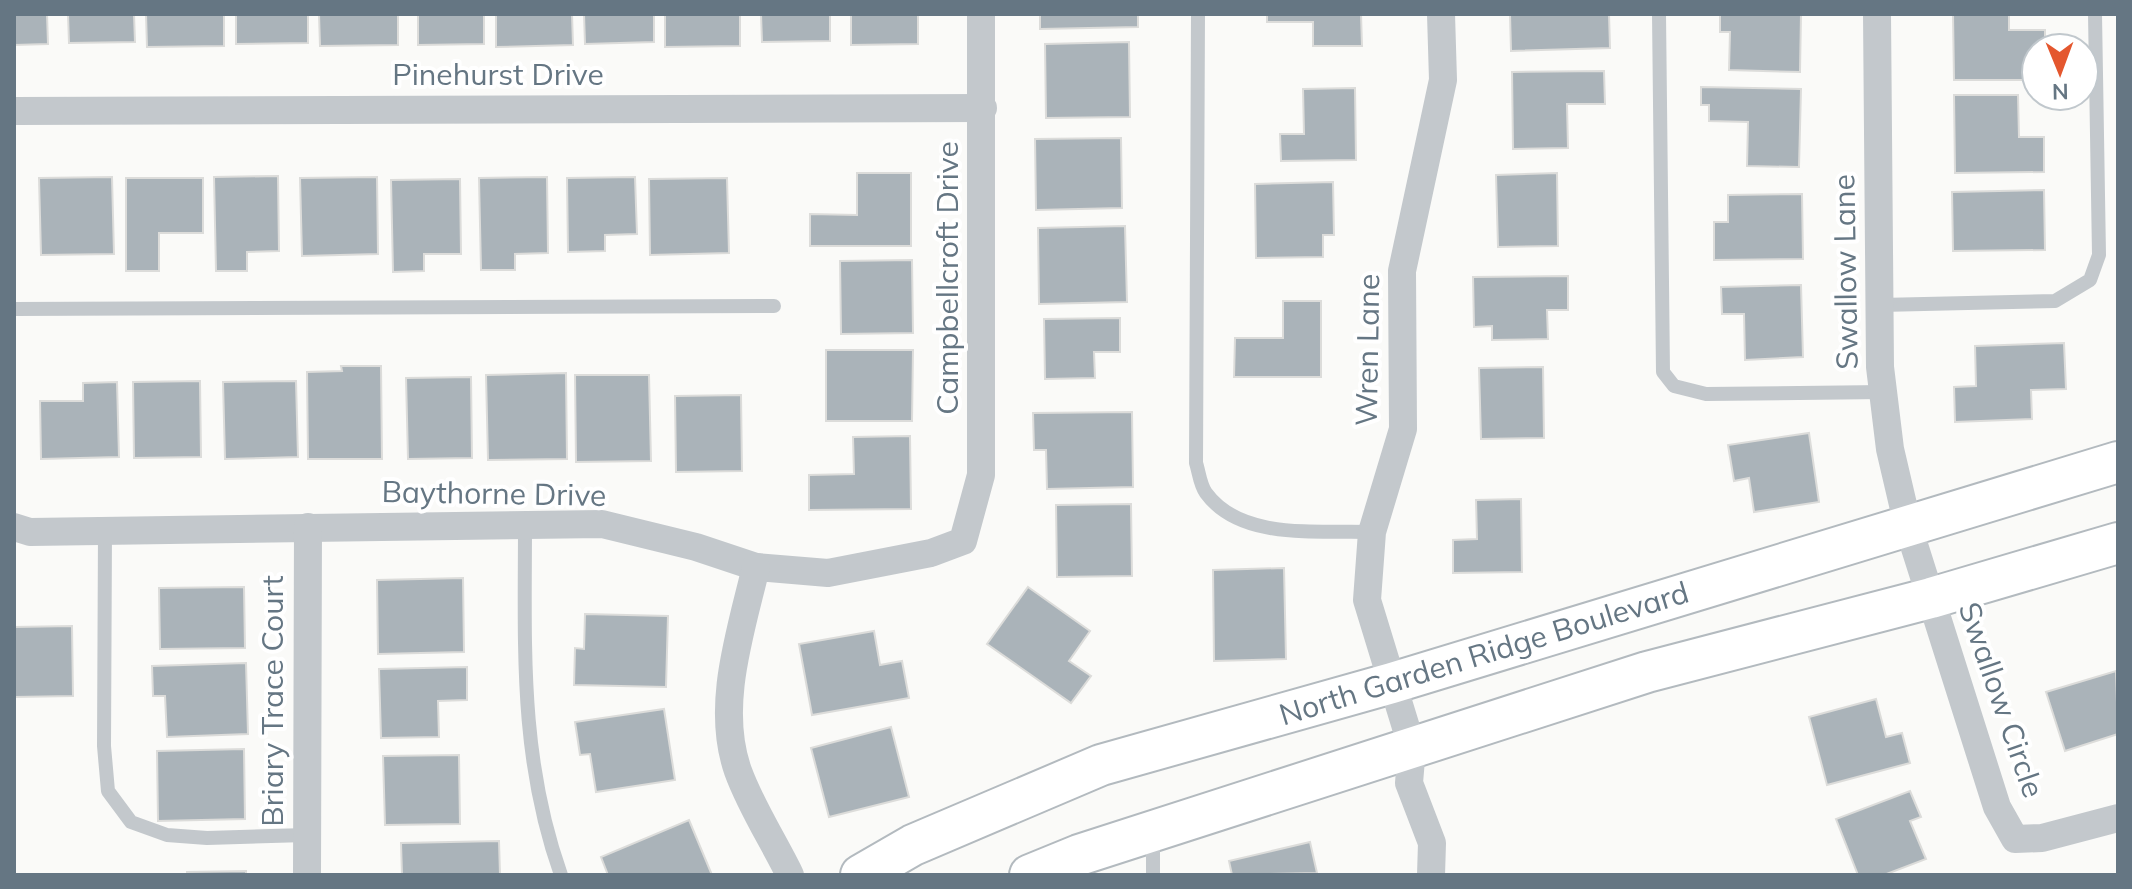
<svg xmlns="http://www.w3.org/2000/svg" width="2132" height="889" viewBox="0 0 2132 889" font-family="Mulish,sans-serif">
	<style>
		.building { fill: #aab3b9; stroke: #dcdcda; stroke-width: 2 }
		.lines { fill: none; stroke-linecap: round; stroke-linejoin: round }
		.secondary-casing { stroke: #b3babf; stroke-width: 44 }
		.lane { stroke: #c3c8cc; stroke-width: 14 }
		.street { stroke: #c3c8cc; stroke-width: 28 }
		.secondary { stroke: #fff; stroke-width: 40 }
		.labels { text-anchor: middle; stroke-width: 8; stroke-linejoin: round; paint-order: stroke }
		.street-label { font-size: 30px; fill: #657683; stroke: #fff }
	</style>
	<rect width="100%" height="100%" fill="#fafaf8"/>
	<g class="building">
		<polygon points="14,14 47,14 48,44 14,45"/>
		<polygon points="68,14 134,14 135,42 69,43"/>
		<polygon points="146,14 224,14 224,46 147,47"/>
		<polygon points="236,14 308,14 308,43 236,44"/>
		<polygon points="319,14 398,14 398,45 320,46"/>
		<polygon points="418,14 484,14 484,44 418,45"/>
		<polygon points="496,14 572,14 573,45 496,47"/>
		<polygon points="584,14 654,14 654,42 585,44"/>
		<polygon points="665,14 740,14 740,46 665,47"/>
		<polygon points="761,14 830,14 830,41 762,42"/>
		<polygon points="851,14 918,14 918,44 851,45"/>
		<polygon points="1040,14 1138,14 1138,27 1040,29"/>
		<polygon points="1267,14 1361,14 1362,46 1313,46 1313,22 1267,22"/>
		<polygon points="1510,14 1609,14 1610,48 1511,51"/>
		<polygon points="1720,14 1801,14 1800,72 1729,70 1730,32 1720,32"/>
		<polygon points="1953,14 2009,14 2009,30 2045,30 2045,48 2036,48 2036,80 1954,80"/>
		<polygon points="1129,42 1130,117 1046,118 1045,44"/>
		<polygon points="1604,71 1605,104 1567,104 1568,148 1513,149 1512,72"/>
		<polygon points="1701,87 1801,89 1799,167 1747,166 1748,122 1709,121 1709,105 1701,105"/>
		<polygon points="1355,88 1356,160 1281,161 1280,134 1304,134 1303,89"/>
		<polygon points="1954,95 2018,95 2019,137 2044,137 2044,172 1955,173"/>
		<polygon points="1121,138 1122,208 1036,210 1035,139"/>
		<polygon points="857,173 911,173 911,246 810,246 810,214 857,215"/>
		<polygon points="1557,173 1558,246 1498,247 1496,175"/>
		<polygon points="278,176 279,251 247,252 247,271 216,271 214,177"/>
		<polygon points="112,177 114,254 41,255 39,178"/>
		<polygon points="377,177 378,254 302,256 300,178"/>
		<polygon points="547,177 548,253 515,254 515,270 481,270 479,178"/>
		<polygon points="635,177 637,234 605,235 605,251 568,252 567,178"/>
		<polygon points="126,178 203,178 203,233 159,233 159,271 126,271"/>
		<polygon points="727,178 729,253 650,255 649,179"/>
		<polygon points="460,179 461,254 424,254 424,271 393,272 391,180"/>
		<polygon points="1333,182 1334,235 1323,235 1323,257 1256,258 1255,184"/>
		<polygon points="2044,190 2045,250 1953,251 1952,192"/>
		<polygon points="1802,194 1803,259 1714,260 1714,222 1728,222 1728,195"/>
		<polygon points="1125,226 1127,302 1039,304 1038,228"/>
		<polygon points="912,260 913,333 841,334 840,261"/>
		<polygon points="1568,276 1568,310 1547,310 1548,339 1492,340 1492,326 1474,327 1473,277"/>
		<polygon points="1801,285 1803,357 1745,360 1744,314 1722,314 1721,287"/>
		<polygon points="1283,301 1321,301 1321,377 1234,377 1235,338 1283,338"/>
		<polygon points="1120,318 1120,352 1094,352 1095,378 1045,379 1044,319"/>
		<polygon points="2064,343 2066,389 2031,390 2032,419 1955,422 1954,387 1976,386 1975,346"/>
		<polygon points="826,350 913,350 912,421 826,421"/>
		<polygon points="341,366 381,366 382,459 308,459 307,372 342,371"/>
		<polygon points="1543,367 1544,438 1481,439 1479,368"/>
		<polygon points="566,373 567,459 488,460 486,375"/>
		<polygon points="575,375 649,375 651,461 576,462"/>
		<polygon points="471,377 472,458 408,459 406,378"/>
		<polygon points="200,381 201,457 134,458 133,382"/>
		<polygon points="296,381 298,457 225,459 223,382"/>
		<polygon points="117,382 119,457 41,459 40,401 83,401 83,383"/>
		<polygon points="741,395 742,471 676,472 675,396"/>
		<polygon points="1132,412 1133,487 1047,489 1046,450 1034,450 1033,413"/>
		<polygon points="1809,433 1819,502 1754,512 1749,478 1734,481 1728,445"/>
		<polygon points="910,436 911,509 809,510 809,475 854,474 853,437"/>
		<polygon points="1521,499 1522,572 1453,573 1453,540 1477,539 1476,500"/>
		<polygon points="1131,504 1132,576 1057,577 1056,505"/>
		<polygon points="1284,568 1286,659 1214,661 1213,570"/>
		<polygon points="463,578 464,652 378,654 377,580"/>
		<polygon points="244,587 245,648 160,649 159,588"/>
		<polygon points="1028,587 1090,631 1069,661 1091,676 1071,703 987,644"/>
		<polygon points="585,614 668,616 666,687 574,685 575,648 584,649"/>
		<polygon points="72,626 73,696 14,697 14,627"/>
		<polygon points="874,631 880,665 902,661 909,698 812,715 799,644"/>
		<polygon points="246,663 248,734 167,737 165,696 153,696 152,666"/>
		<polygon points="467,667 467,700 438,701 439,737 381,738 379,669"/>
		<polygon points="2116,671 2118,734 2065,751 2046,692"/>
		<polygon points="1876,699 1886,737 1902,733 1910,763 1827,785 1809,717"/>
		<polygon points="664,709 675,780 596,792 590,754 580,755 575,722"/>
		<polygon points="891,727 909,797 829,817 811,748"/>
		<polygon points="244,749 245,819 158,821 157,751"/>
		<polygon points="459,755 460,824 385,825 383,756"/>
		<polygon points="1910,791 1921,817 1910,821 1926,859 1884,875 1858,875 1836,819"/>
		<polygon points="689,820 712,875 608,875 601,857"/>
		<polygon points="499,841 500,875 402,875 401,843"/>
		<polygon points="1310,842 1317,873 1232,875 1229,861"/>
		<polygon points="246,871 246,875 187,875 187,872"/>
	</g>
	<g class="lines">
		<g class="secondary-casing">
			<g id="secondary">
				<polyline points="861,875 913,845 1101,765 1392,683 2118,462"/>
				<polyline points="1030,875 1079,855 1647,672 1931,598 2118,543"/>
			</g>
		</g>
		<g class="lane">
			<path d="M1198,14L1196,463C1199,472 1200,485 1206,493C1241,541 1319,530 1372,532"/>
			<polyline points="1659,14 1663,372 1674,386 1706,394 1883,392"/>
			<polyline points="1880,305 2055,301 2090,280 2099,255 2095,14"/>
			<polyline points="14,309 774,306"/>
			<path d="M525,523C525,646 519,757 561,875"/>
			<polyline points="105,530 104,746 108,791 131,822 167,835 207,838 306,835"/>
			<polyline points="1153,833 1153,875"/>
		</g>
		<g class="street">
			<polyline points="1877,14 1880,367 1890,449 1908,526 1997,807 2015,839 2042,838 2118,818"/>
			<polyline points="14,111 983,108"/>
			<polyline points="14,527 30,532 602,524 696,547 756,567 828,573 931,553 963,541 981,475 981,14"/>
			<path d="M756,567C741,631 715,706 738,771C751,807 773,840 790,875"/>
			<polyline points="307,875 308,527"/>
			<polyline points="1431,875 1432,843 1409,783 1412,747 1367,600 1372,532 1403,429 1402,271 1443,80 1441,14"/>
		</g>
		<use href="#secondary" class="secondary"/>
	</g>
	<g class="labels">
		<g class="street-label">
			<text x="498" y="85">Pinehurst Drive</text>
			<text transform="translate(1846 272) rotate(-91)" y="10">Swallow Lane</text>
			<text transform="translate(948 278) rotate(-90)" y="10">Campbellcroft Drive</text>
			<text transform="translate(1368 350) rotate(-89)" y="10">Wren Lane</text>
			<text transform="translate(494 494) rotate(1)" y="10">Baythorne Drive</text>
			<text transform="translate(1484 654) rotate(-17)" y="10">North Garden Ridge Boulevard</text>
			<text transform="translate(2001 700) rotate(71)" y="10">Swallow Circle</text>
			<text transform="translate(273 701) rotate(-90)" y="10">Briary Trace Court</text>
		</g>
	</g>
	<rect width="2132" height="889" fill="none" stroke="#657683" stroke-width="32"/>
	<g transform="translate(2060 72) rotate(179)"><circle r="38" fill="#ffffff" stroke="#c1c8cd" stroke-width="2"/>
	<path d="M0-6L14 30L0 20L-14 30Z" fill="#e4572e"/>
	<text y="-12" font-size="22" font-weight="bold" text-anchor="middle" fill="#657683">N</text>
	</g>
</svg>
